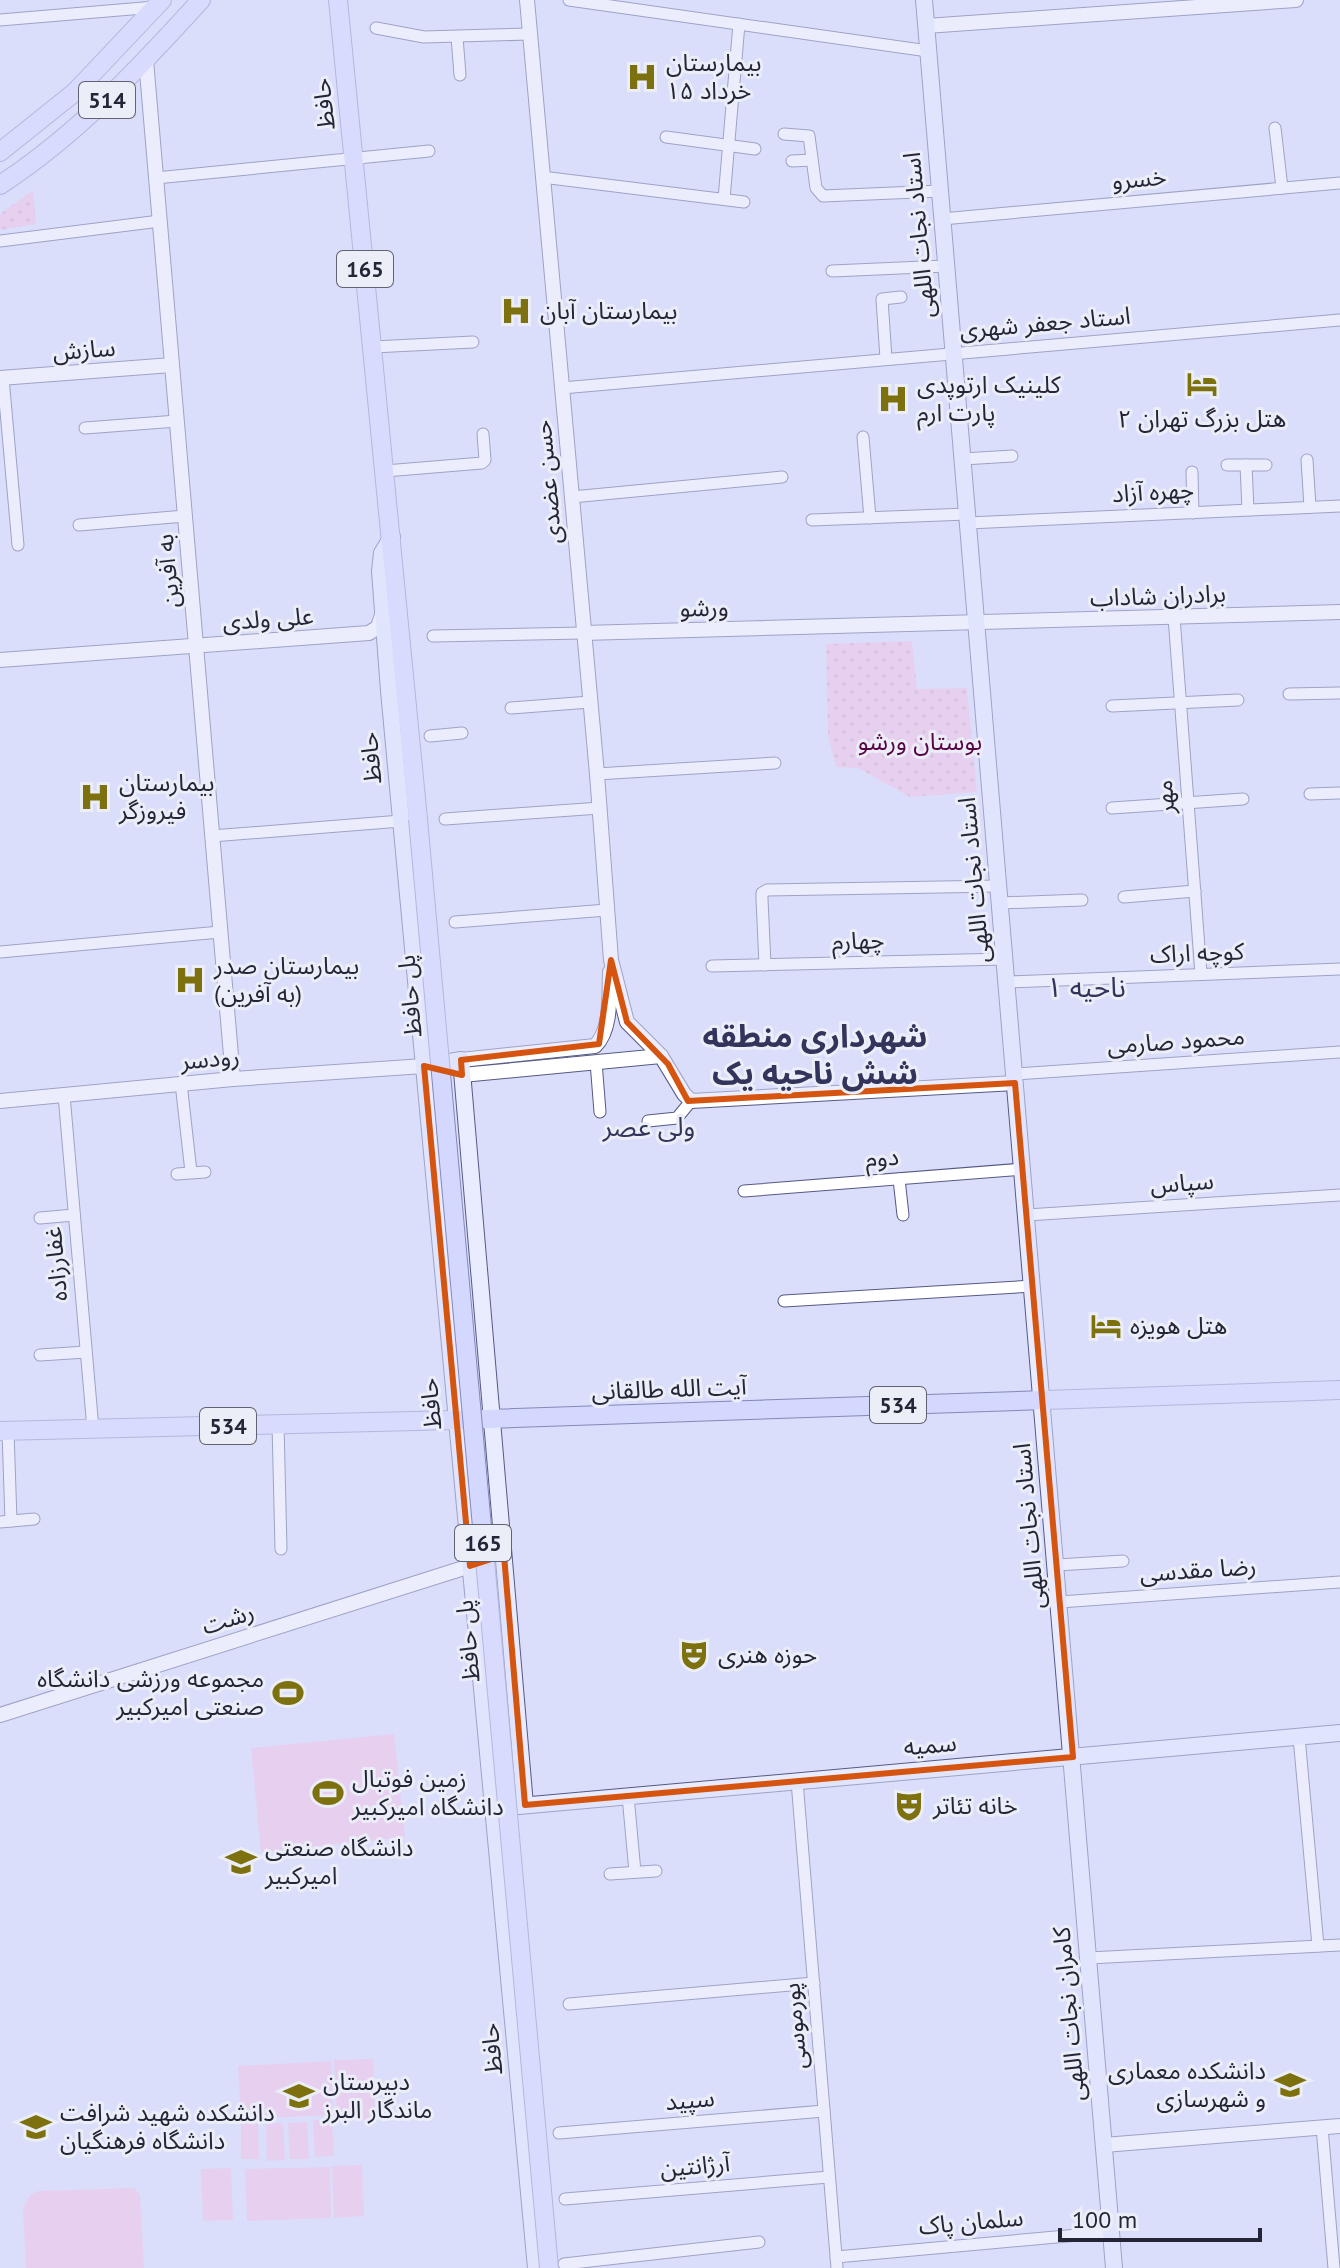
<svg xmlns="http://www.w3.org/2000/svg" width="1340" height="2268" viewBox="0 0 1340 2268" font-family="'PT Sans','Noto Sans Arabic',sans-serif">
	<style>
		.park { fill: url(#park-dots) }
		.pitch { fill: #f5bee1 }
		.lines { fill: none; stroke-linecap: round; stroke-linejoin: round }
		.minor-casing { stroke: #565983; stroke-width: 13 }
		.tertiary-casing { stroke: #565983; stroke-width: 16 }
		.secondary-casing { stroke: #565983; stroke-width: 18 }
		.primary-casing { stroke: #8488b8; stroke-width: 20 }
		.minor { stroke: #fff; stroke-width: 11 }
		.tertiary { stroke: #fff; stroke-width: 14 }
		.secondary { stroke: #e9ebfe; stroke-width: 16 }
		.primary { stroke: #d4d7fe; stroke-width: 18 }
		.primary-bridge-casing { stroke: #8488b8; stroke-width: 20; stroke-linecap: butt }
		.primary-bridge { stroke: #d4d7fe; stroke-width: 18 }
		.marked { fill: none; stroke: #d45410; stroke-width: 6; stroke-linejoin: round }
		.labels { text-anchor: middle; stroke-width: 6; stroke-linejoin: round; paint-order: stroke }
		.shield { fill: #ebedf7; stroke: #606271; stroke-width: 2 }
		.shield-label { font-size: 22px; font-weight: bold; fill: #242638 }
		.poi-label { font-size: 24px; fill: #242638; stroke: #ebedf7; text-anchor: start }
		.street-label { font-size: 24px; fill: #242638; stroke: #ebedf7 }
		.park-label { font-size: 24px; fill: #590345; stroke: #ebedf7 }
		.neighbourhood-label { font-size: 26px; fill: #32345b; stroke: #ebedf7 }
		.quarter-label { font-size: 28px; fill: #32345b; stroke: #ebedf7 }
		.district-label { font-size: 32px; font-weight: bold; fill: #32345b; stroke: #ebedf7 }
	</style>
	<defs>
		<pattern id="park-dots" width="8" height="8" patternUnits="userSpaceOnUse" patternTransform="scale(2)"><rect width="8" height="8" fill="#f5bee1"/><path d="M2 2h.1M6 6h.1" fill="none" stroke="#d2a3c2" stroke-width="1.8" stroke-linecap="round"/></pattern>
	</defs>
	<rect width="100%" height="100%" fill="#dadefb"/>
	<g class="park">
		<polygon points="33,190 36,224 0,230 0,214"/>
		<polygon points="912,641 917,689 967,688 977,792 910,797 858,768 836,767 828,736 826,644"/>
	</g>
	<g class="pitch">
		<polygon points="394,1734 405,1837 261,1852 251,1748"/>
		<polygon points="373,2059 375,2119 337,2121 334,2060"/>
		<polygon points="331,2061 333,2115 241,2119 238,2066"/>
		<polygon points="332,2119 334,2156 315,2157 313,2120"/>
		<polygon points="258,2122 259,2159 241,2159 241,2123"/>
		<polygon points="307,2122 309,2159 290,2159 288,2123"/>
		<polygon points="283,2123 285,2160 267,2161 266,2124"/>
		<polygon points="362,2165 364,2216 334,2218 332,2166"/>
		<polygon points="330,2167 331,2218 247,2221 245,2169"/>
		<polygon points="231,2168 233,2220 203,2221 201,2169"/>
		<polygon points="134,2188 140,2195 144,2268 26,2268 23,2209 30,2195 38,2191"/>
	</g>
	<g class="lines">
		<g class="minor-casing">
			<g id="minor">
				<polyline points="569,0 928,51"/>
				<polyline points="0,20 155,7"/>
				<polyline points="376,28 424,37 530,34"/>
				<polyline points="457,37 460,75"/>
				<polyline points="1275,128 1282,188"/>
				<polyline points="784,134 809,136 816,188 823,196 940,191"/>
				<polyline points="666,137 755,149"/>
				<polyline points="792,161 812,160"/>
				<polyline points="542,177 744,202"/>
				<polyline points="156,178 429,151"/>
				<polyline points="724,199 739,24"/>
				<polyline points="942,219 1340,183"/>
				<polyline points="0,241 160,221"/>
				<polyline points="832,271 946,266"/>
				<polyline points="373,347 473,342"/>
				<polyline points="886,359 882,299 901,297"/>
				<polyline points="3,378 18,545"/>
				<polyline points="562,388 1340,320"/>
				<polyline points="85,428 177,421"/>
				<polyline points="863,437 870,518"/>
				<polyline points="963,459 1012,456"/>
				<polyline points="1307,460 1310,507"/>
				<polyline points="1227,465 1266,465"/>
				<polyline points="1246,465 1248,510"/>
				<polyline points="385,471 482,463 485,460 483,434"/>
				<polyline points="1192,472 1193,513"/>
				<polyline points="572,497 782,477"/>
				<polyline points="812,520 967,514"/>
				<polyline points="968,523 1340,506"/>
				<polyline points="79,525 185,516"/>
				<polyline points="1174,617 1201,974"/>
				<polyline points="433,636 583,633"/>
				<polyline points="1289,694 1340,693"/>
				<polyline points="1112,706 1238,700"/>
				<polyline points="511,708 590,702"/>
				<polyline points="430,736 462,733"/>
				<polyline points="597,774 775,763"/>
				<polyline points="1310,794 1340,793"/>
				<polyline points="1112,808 1243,799"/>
				<polyline points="445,819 600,808"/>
				<polyline points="212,836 401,821"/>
				<polyline points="1124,897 1195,891"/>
				<polyline points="1000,903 1082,900"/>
				<polyline points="455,922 607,910"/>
				<polyline points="0,952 220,932"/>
				<polyline points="765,965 762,899 762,893 767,890 999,886"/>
				<polyline points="712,966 1005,959"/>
				<polyline points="1007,982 1340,969"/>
				<polyline points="596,1062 600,1112"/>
				<polyline points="1015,1074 1340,1052"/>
				<polyline points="181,1083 191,1172"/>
				<polyline points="64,1095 93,1429"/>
				<polyline points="648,1121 677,1118 691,1101"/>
				<polyline points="177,1174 205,1172"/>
				<polyline points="899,1179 903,1215"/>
				<polyline points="744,1191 1023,1169"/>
				<polyline points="1027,1215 1340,1195"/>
				<polyline points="40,1218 74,1215"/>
				<polyline points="784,1301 1033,1286"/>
				<polyline points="40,1355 86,1352"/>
				<polyline points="278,1424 281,1549"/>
				<polyline points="8,1431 11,1521"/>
				<polyline points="0,1522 34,1519"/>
				<polyline points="1057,1565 1123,1561"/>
				<polyline points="1060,1602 1340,1582"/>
				<polyline points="1299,1737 1318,1946"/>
				<polyline points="797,1781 837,2268"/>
				<polyline points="628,1796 635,1872"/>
				<polyline points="610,1874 656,1871"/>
				<polyline points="1089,1958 1340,1945"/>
				<polyline points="569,2004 814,1983"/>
				<polyline points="1322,2127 1334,2268"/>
				<polyline points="559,2133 824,2111"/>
				<polyline points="565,2199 829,2177"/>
				<polyline points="836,2257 1111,2232"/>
				<polyline points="564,2264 759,2242"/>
			</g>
		</g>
		<g class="tertiary-casing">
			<g id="tertiary">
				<polyline points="527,0 597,774 611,960 627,1022 661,1056 684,1094 691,1101 1015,1083"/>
				<polyline points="926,26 1296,0"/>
				<polyline points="146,60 233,1079"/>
				<polyline points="0,378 172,365"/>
				<polyline points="583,633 1340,612"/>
				<polyline points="0,660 369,633 378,627 383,612"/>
				<path d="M461,1060L595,1046C612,1030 609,994 610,972"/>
				<polyline points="462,1075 661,1056"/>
				<polyline points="0,1101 233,1079 424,1066"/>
				<polyline points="0,1715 470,1566"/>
				<polyline points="1104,2145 1340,2126"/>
			</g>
		</g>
		<g class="secondary-casing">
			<g id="secondary">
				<polyline points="924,0 1114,2268"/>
				<polyline points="392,537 382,553 380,571 389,691 536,2268"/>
				<polyline points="431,1065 461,1060 525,1805"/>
				<polyline points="497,1808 1340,1733"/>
			</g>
		</g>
		<g class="primary-casing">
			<g id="primary">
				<polyline points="338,0 418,819"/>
				<polyline points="0,152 75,92 162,0"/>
				<path d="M0,185C77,135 139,68 201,0"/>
				<polyline points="0,1431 456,1420 1340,1390"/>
			</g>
		</g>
		<use href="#minor" class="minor"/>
		<use href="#tertiary" class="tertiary"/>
		<use href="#secondary" class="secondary"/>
		<use href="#primary" class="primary"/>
		<g class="primary-bridge-casing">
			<polyline id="primary-bridge" points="418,819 549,2268"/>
		</g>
		<use href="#primary-bridge" class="primary-bridge"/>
	</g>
	<path d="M0 0H1340V2268H0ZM611,960L627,1022L668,1064L688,1101L1015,1083L1073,1757L525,1805L504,1555L470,1566L424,1066L462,1075L461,1060L599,1044Z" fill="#dadefb" fill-opacity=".55" fill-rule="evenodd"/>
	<path class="marked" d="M611,960L627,1022L668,1064L688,1101L1015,1083L1073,1757L525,1805L504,1555L470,1566L424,1066L462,1075L461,1060L599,1044Z"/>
	<defs>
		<g id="hospital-bare" transform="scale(2.4)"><path d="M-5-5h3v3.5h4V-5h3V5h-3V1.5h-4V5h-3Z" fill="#7d700e" stroke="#ebedf7" stroke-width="2.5" paint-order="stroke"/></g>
		<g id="hotel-bare" transform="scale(2.4)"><path d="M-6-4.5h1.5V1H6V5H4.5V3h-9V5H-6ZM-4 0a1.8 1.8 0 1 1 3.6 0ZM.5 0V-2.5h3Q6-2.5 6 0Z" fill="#7d700e" stroke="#ebedf7" stroke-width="2.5" paint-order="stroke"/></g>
		<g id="theatre-bare" transform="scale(2.4)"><path d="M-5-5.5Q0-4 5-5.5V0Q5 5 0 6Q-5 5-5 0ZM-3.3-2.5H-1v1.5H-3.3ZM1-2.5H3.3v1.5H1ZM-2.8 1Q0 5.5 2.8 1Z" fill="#7d700e" stroke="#ebedf7" stroke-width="2.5" paint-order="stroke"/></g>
		<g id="stadium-bare" transform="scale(2.4)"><path d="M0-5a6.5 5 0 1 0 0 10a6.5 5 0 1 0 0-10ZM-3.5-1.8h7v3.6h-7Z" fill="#7d700e" stroke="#ebedf7" stroke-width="2.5" paint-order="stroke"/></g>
		<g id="university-bare" transform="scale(2.4)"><path d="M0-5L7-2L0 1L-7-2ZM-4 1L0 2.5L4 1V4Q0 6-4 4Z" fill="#7d700e" stroke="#ebedf7" stroke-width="2.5" paint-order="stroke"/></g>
		<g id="school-bare" transform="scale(2.4)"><path d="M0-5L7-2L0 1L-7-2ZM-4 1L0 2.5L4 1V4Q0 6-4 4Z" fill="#7d700e" stroke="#ebedf7" stroke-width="2.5" paint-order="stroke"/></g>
	</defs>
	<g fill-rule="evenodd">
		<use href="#hospital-bare" x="642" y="77"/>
		<use href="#hospital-bare" x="516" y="311"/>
		<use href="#hotel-bare" x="1202" y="384"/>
		<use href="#hospital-bare" x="893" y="399"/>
		<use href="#hospital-bare" x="95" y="797"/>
		<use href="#hospital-bare" x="190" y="980"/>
		<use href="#hotel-bare" x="1106" y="1326"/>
		<use href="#theatre-bare" x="694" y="1655"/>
		<use href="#stadium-bare" x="288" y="1693"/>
		<use href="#stadium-bare" x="328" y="1793"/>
		<use href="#theatre-bare" x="909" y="1806"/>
		<use href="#university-bare" x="241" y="1862"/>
		<use href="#university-bare" x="1290" y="2085"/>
		<use href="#school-bare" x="299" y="2096"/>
		<use href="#university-bare" x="36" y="2127"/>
	</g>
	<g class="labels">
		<g class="shield">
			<rect x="79" y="82" width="56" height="36" rx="6"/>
			<rect x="337" y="251" width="56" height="36" rx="6"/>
			<rect x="870" y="1387" width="56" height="36" rx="6"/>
			<rect x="200" y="1408" width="56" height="36" rx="6"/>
			<rect x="455" y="1525" width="56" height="36" rx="6"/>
		</g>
		<g class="shield-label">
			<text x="107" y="108">514</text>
			<text x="365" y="277">165</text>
			<text x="898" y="1413">534</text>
			<text x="228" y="1434">534</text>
			<text x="483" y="1551">165</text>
		</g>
		<g class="poi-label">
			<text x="666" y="71">بیمارستان<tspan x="666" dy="28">۱۵ خرداد</tspan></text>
			<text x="540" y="319">بیمارستان آبان</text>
			<text x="917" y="393">کلینیک ارتوپدی<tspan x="917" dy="28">پارت ارم</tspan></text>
			<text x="1202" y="427" text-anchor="middle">هتل بزرگ تهران ۲</text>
			<text x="119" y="791">بیمارستان<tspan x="119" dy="28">فیروزگر</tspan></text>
			<text x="214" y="974">بیمارستان صدر<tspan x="214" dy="28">(به آفرین)</tspan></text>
			<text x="1130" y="1334">هتل هویزه</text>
			<text x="718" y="1663">حوزه هنری</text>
			<text x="264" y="1687" text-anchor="end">مجموعه ورزشی دانشگاه<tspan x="264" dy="28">صنعتی امیرکبیر</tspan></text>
			<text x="352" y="1787">زمین فوتبال<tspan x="352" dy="28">دانشگاه امیرکبیر</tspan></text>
			<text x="933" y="1814">خانه تئاتر</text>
			<text x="265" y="1856">دانشگاه صنعتی<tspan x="265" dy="28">امیرکبیر</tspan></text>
			<text x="1266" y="2079" text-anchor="end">دانشکده معماری<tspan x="1266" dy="28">و شهرسازی</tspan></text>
			<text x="323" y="2090">دبیرستان<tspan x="323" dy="28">ماندگار البرز</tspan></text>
			<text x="60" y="2121">دانشکده شهید شرافت<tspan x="60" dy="28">دانشگاه فرهنگیان</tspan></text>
		</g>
		<g class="street-label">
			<text transform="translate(324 104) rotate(-96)" y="8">حافظ</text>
			<text transform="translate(1139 179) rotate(-5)" y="8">خسرو</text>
			<text transform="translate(919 235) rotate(-95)" y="8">استاد نجات اللهی</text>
			<text transform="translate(1045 323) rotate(-5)" y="8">استاد جعفر شهری</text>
			<text transform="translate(84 350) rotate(-4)" y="8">سازش</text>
			<text transform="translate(548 482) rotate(-95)" y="8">حسن عضدی</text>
			<text transform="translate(1153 492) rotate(-3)" y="8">چهره آزاد</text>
			<text transform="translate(168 571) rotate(-95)" y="8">به آفرین</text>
			<text transform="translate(1158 596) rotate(-2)" y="8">برادران شاداب</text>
			<text transform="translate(704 608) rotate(-1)" y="8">ورشو</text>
			<text transform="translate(268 619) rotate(-4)" y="8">علی ولدی</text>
			<text transform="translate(371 758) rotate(-95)" y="8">حافظ</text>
			<text transform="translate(1165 797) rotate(-94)" y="8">مهر</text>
			<text transform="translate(974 880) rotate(-95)" y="8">استاد نجات اللهی</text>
			<text transform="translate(858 941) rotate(-2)" y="8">چهارم</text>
			<text transform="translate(1197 953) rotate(-2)" y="8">کوچه اراک</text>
			<text transform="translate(410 996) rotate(-95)" y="8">پل حافظ</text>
			<text transform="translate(1176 1041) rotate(-4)" y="8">محمود صارمی</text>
			<text transform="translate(210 1059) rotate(-5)" y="8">رودسر</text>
			<text transform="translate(882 1158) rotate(-4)" y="8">دوم</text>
			<text transform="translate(1182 1183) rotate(-4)" y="8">سپاس</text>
			<text transform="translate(56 1264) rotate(-95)" y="8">غفارزاده</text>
			<text transform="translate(669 1389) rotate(-2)" y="8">آیت الله طالقانی</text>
			<text transform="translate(431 1404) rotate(-95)" y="8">حافظ</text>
			<text transform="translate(1029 1526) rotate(-95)" y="8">استاد نجات اللهی</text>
			<text transform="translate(1198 1570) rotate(-4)" y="8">رضا مقدسی</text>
			<text transform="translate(228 1619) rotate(-18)" y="8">رشت</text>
			<text transform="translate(468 1641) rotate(-95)" y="8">پل حافظ</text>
			<text transform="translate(930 1745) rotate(-5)" y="8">سمیه</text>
			<text transform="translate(1069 2014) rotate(-95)" y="8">کامران نجات اللهی</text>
			<text transform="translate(795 2026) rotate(-95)" y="8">پورموسی</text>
			<text transform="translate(492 2049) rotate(-95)" y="8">حافظ</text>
			<text transform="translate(690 2100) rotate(-5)" y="8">سپید</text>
			<text transform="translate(695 2166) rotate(-5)" y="8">آرژانتین</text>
			<text transform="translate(971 2222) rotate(-5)" y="8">سلمان پاک</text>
		</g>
		<g class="park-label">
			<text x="920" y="750">بوستان ورشو</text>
		</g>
		<g class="neighbourhood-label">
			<text x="649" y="1136">ولی عصر</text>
		</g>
		<g class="quarter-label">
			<text x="1086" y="997">ناحیه ۱</text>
		</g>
		<g class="district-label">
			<text x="815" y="1047">شهرداری منطقه<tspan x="815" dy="37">شش ناحیه یک</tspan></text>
		</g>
	</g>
	<path d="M1060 2228v12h200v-12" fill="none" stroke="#242638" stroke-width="4"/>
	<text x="1072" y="2228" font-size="24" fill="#242638" stroke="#ebedf7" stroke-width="6" paint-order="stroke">100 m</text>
</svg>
